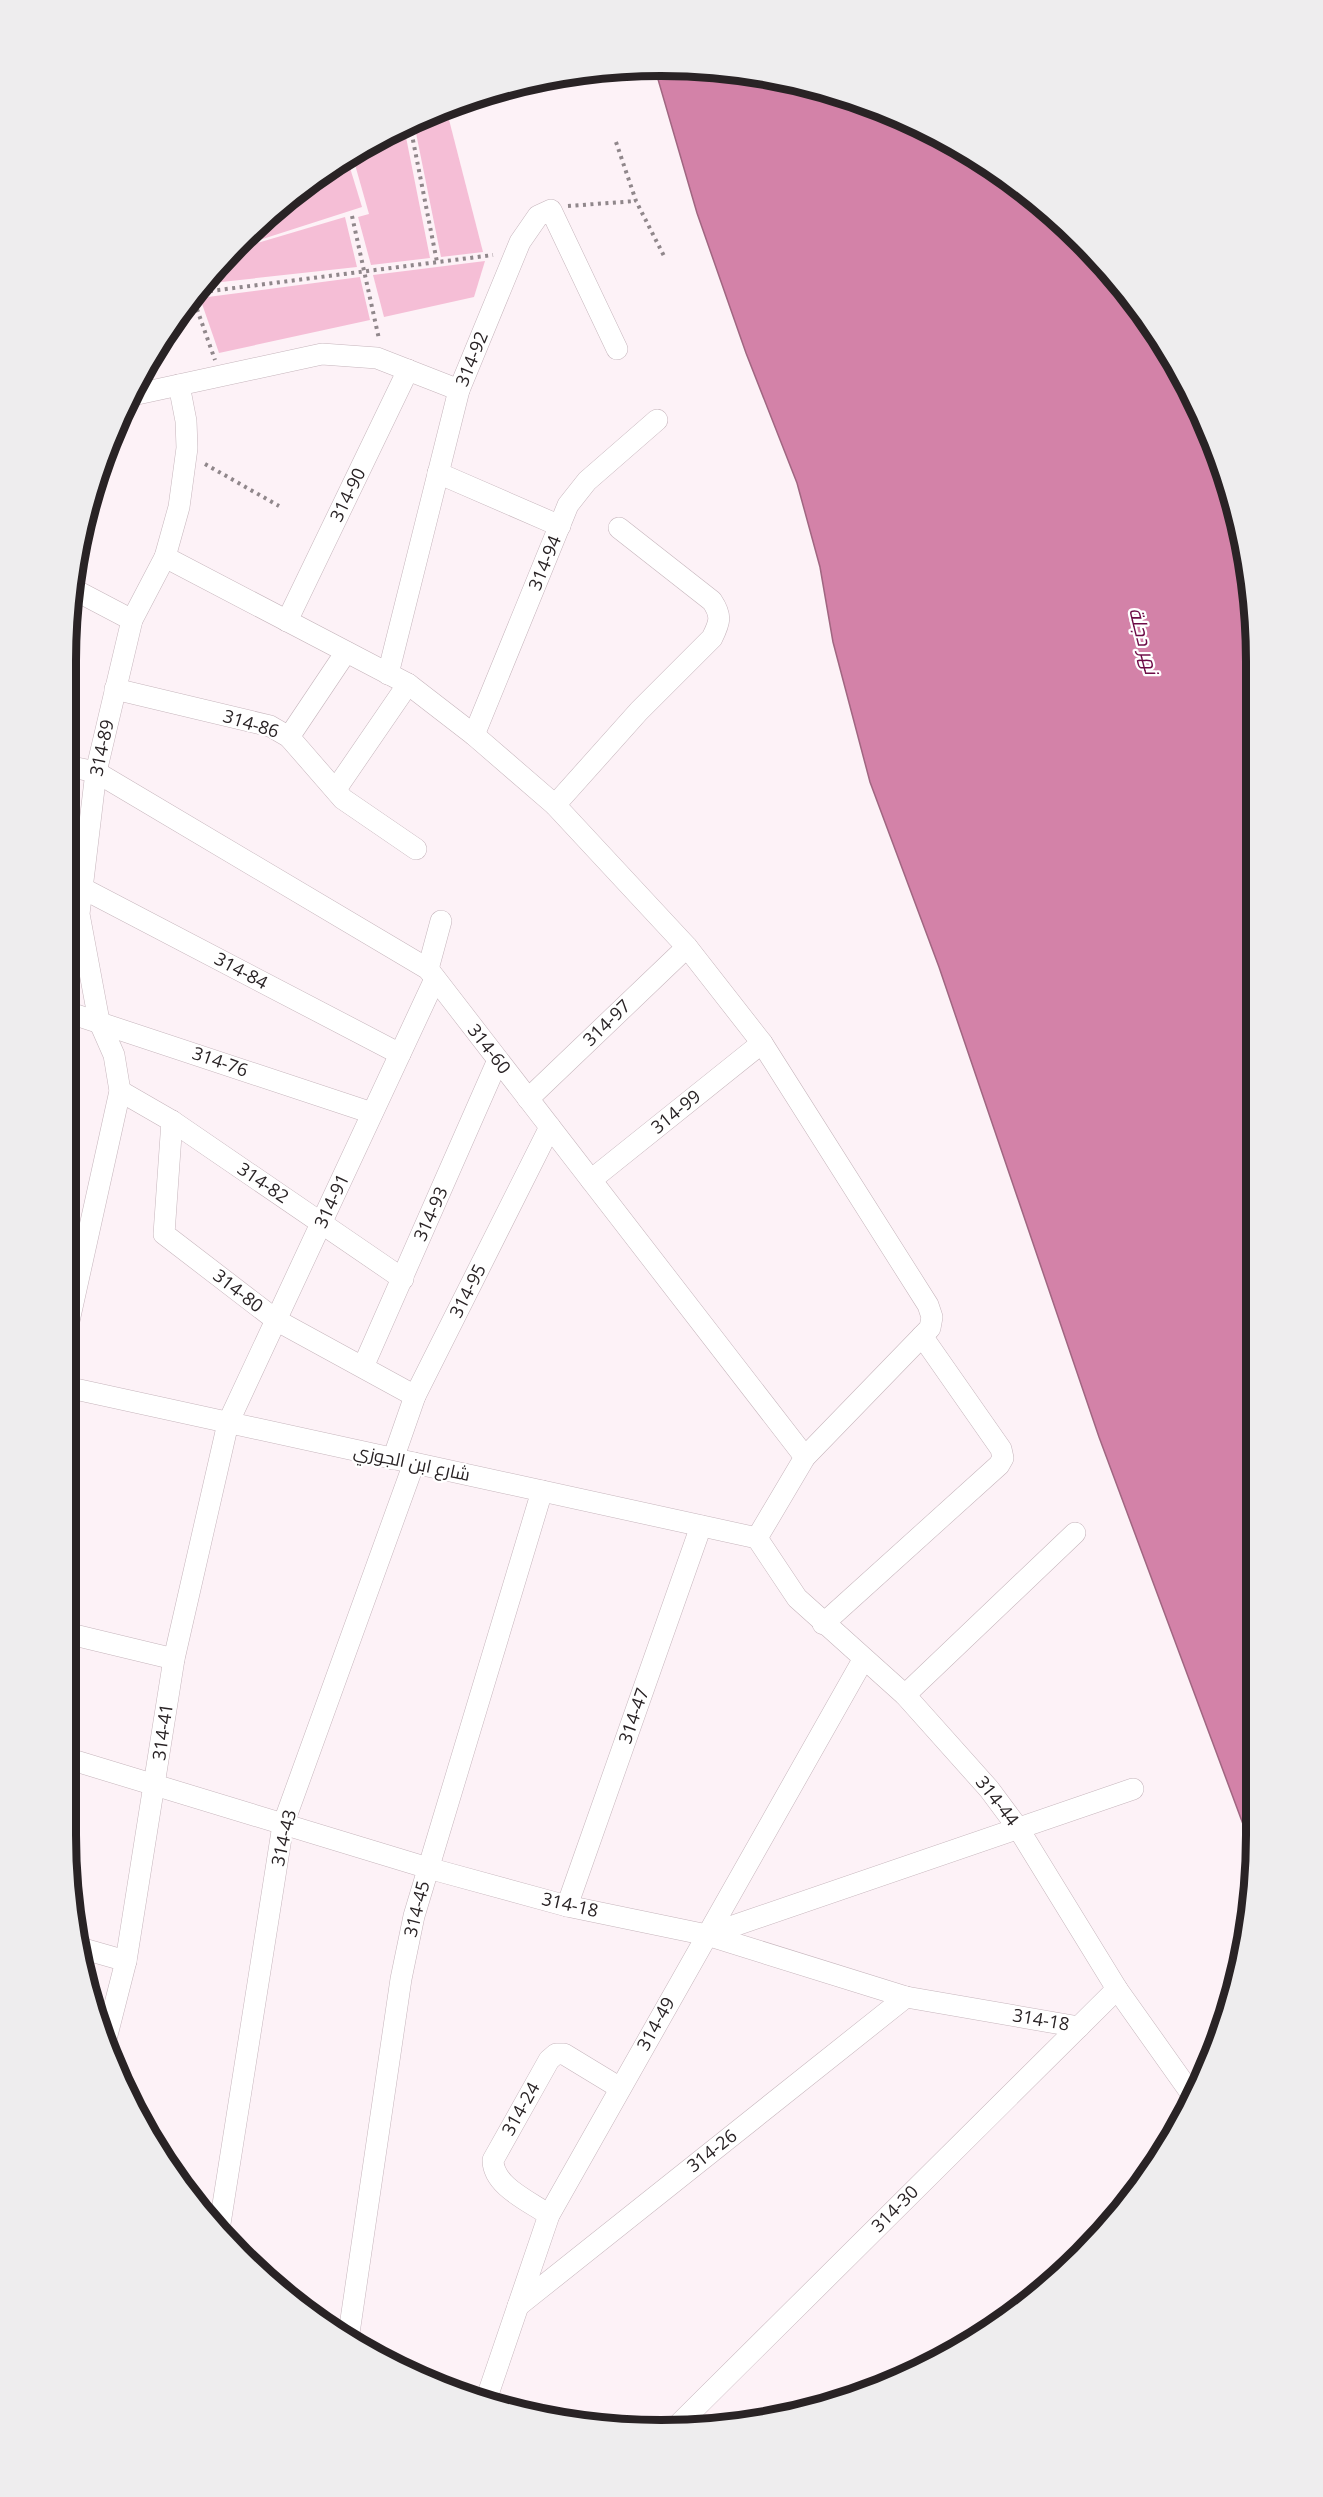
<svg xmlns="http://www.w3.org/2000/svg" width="1323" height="2497" viewBox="0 0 1323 2497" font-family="'Open Sans',Cairo,sans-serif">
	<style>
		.green { fill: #f5bed6 }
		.water { fill: #d382a8; stroke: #a06681; stroke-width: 1.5 }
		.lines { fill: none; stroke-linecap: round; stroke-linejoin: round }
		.minor-casing { stroke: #c6b5bc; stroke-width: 22 }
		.path { stroke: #90878b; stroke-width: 4; stroke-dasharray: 3 4.5; stroke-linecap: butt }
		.minor { stroke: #fff; stroke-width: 21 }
		.labels { text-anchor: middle; stroke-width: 4.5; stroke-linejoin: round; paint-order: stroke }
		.street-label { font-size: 18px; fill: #292325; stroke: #fff }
		.water-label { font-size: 20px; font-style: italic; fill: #6d0b46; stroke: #fff }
		.rim { fill: none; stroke: #292325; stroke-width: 8 }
	</style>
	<rect width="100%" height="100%" fill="#fdf2f7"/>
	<g class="green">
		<polygon points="446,108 483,252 441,257 414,123"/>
		<polygon points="404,127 430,258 371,265 358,217 369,214 352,154 364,146"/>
		<polygon points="347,158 362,207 253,242 250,234 269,214"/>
		<polygon points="345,217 357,267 203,284 248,236 251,245"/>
		<polygon points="485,261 474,297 384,317 373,275"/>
		<polygon points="360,277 370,320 219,353 200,298"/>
	</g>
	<polygon class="water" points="701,67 816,86 925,128 1054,214 1156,330 1212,434 1252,583 1256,1859 1099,1437 939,967 870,782 833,642 820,567 797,483 746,353 697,213 655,69"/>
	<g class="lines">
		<g class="minor-casing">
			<g id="minor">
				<polyline points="128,396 322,354 377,358 459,390"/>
				<polyline points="438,473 560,526"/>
				<polyline points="165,557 408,684 474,735 555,805 687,947 762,1043 928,1305 932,1317 930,1328 805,1457 757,1538"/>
				<polyline points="73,589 132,620"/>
				<polyline points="287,621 408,370"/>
				<polyline points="388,674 459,390 520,242 538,216 551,210 617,349"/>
				<polyline points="115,689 270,726 289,737 343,799 416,849"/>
				<polyline points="474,735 568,505 587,481 657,420"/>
				<polyline points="289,737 346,652"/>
				<polyline points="67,766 96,772 428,969 805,1457"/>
				<polyline points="336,789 408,684"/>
				<path d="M555,805L639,711L712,638C720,622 722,616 712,601L619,528"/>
				<polyline points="82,888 400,1054"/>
				<polyline points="428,969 441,921"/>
				<polyline points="67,1012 372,1113"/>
				<polyline points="120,1091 172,1121 403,1279"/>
				<polyline points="528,1099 687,947"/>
				<polyline points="172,1121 164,1234 276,1320 415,1396"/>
				<polyline points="591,1180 762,1043"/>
				<polyline points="67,1330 120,1091 114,1055 99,1021 79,914 96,772 132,620 165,557 179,507 187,448 186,421 179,385"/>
				<polyline points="363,1367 498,1060"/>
				<polyline points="66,1387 757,1538"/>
				<polyline points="393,1459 415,1396 550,1127"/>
				<polyline points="757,1538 797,1598 905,1695 989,1789 1018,1828 1117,1989 1195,2099"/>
				<polyline points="823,1624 999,1465 1003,1458 1001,1449 922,1336"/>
				<polyline points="66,1633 174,1659"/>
				<polyline points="905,1695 1075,1533"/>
				<polyline points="66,1758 428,1868 567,1906 707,1935 906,1997 1079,2027"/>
				<polyline points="567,1906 701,1526"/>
				<polyline points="707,1935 1133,1789"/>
				<polyline points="77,1947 126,1961"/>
				<polyline points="105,2043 126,1961 174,1659 228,1423 435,979"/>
				<path d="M549,2215C529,2201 493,2186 493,2160L549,2060L556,2054H564L620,2088"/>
				<polyline points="219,2230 283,1825 414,1463"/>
				<polyline points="518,2306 906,1997"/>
				<polyline points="348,2340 401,1979 414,1916 542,1491"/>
				<polyline points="485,2403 549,2215 863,1660"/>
				<polyline points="673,2430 1117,1989"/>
			</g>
		</g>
		<g class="path">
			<polyline points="410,125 437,262"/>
			<polyline points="616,142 636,201 664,256"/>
			<polyline points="568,206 636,201"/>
			<polyline points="352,216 379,339"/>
			<polyline points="195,293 493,255"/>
			<polyline points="192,295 215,360"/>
			<polyline points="205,464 279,506"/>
		</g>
		<use href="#minor" class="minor"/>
	</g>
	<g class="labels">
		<g class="street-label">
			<text transform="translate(472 359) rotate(-68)" y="6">314-92</text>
			<text transform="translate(348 495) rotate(-64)" y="6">314-90</text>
			<text transform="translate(545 563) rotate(-68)" y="6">314-94</text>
			<text transform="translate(251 724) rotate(17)" y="6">314-86</text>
			<text transform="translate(102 748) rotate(-78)" y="6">314-89</text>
			<text transform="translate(241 971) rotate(28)" y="6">314-84</text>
			<text transform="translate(607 1023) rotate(-44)" y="6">314-97</text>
			<text transform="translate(489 1049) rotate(52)" y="6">314-60</text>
			<text transform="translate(220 1062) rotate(19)" y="6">314-76</text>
			<text transform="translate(676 1112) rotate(-39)" y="6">314-99</text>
			<text transform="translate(263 1183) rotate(34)" y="6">314-82</text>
			<text transform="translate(332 1201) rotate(-65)" y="6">314-91</text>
			<text transform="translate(431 1214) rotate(-66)" y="6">314-93</text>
			<text transform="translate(238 1291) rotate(38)" y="6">314-80</text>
			<text transform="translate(468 1291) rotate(-63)" y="6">314-95</text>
			<text transform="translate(412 1463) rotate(12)" y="6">شارع ابن الجوزي</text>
			<text transform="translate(634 1716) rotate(-71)" y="6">314-47</text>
			<text transform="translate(163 1732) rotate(-82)" y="6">314-41</text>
			<text transform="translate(997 1801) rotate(52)" y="6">314-44</text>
			<text transform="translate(284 1838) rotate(-77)" y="6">314-43</text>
			<text transform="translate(570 1905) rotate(13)" y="6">314-18</text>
			<text transform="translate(417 1909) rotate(-76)" y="6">314-45</text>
			<text transform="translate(1041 2020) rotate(10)" y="6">314-18</text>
			<text transform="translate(656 2024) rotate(-61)" y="6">314-49</text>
			<text transform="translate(521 2109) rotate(-61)" y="6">314-24</text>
			<text transform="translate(712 2151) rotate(-38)" y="6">314-26</text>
			<text transform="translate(895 2209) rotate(-45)" y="6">314-30</text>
		</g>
		<g class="water-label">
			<text transform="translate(1144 641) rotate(76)" y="7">نهر دجلة</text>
		</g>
	</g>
	<path d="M0 0H1323V2497H0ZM661 76H661A585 585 0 0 1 1246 661V1835A585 585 0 0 1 661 2420H661A585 585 0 0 1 76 1835V661A585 585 0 0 1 661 76Z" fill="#eeedee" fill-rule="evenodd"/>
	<path class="rim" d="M661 76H661A585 585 0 0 1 1246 661V1835A585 585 0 0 1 661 2420H661A585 585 0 0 1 76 1835V661A585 585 0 0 1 661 76Z"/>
</svg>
